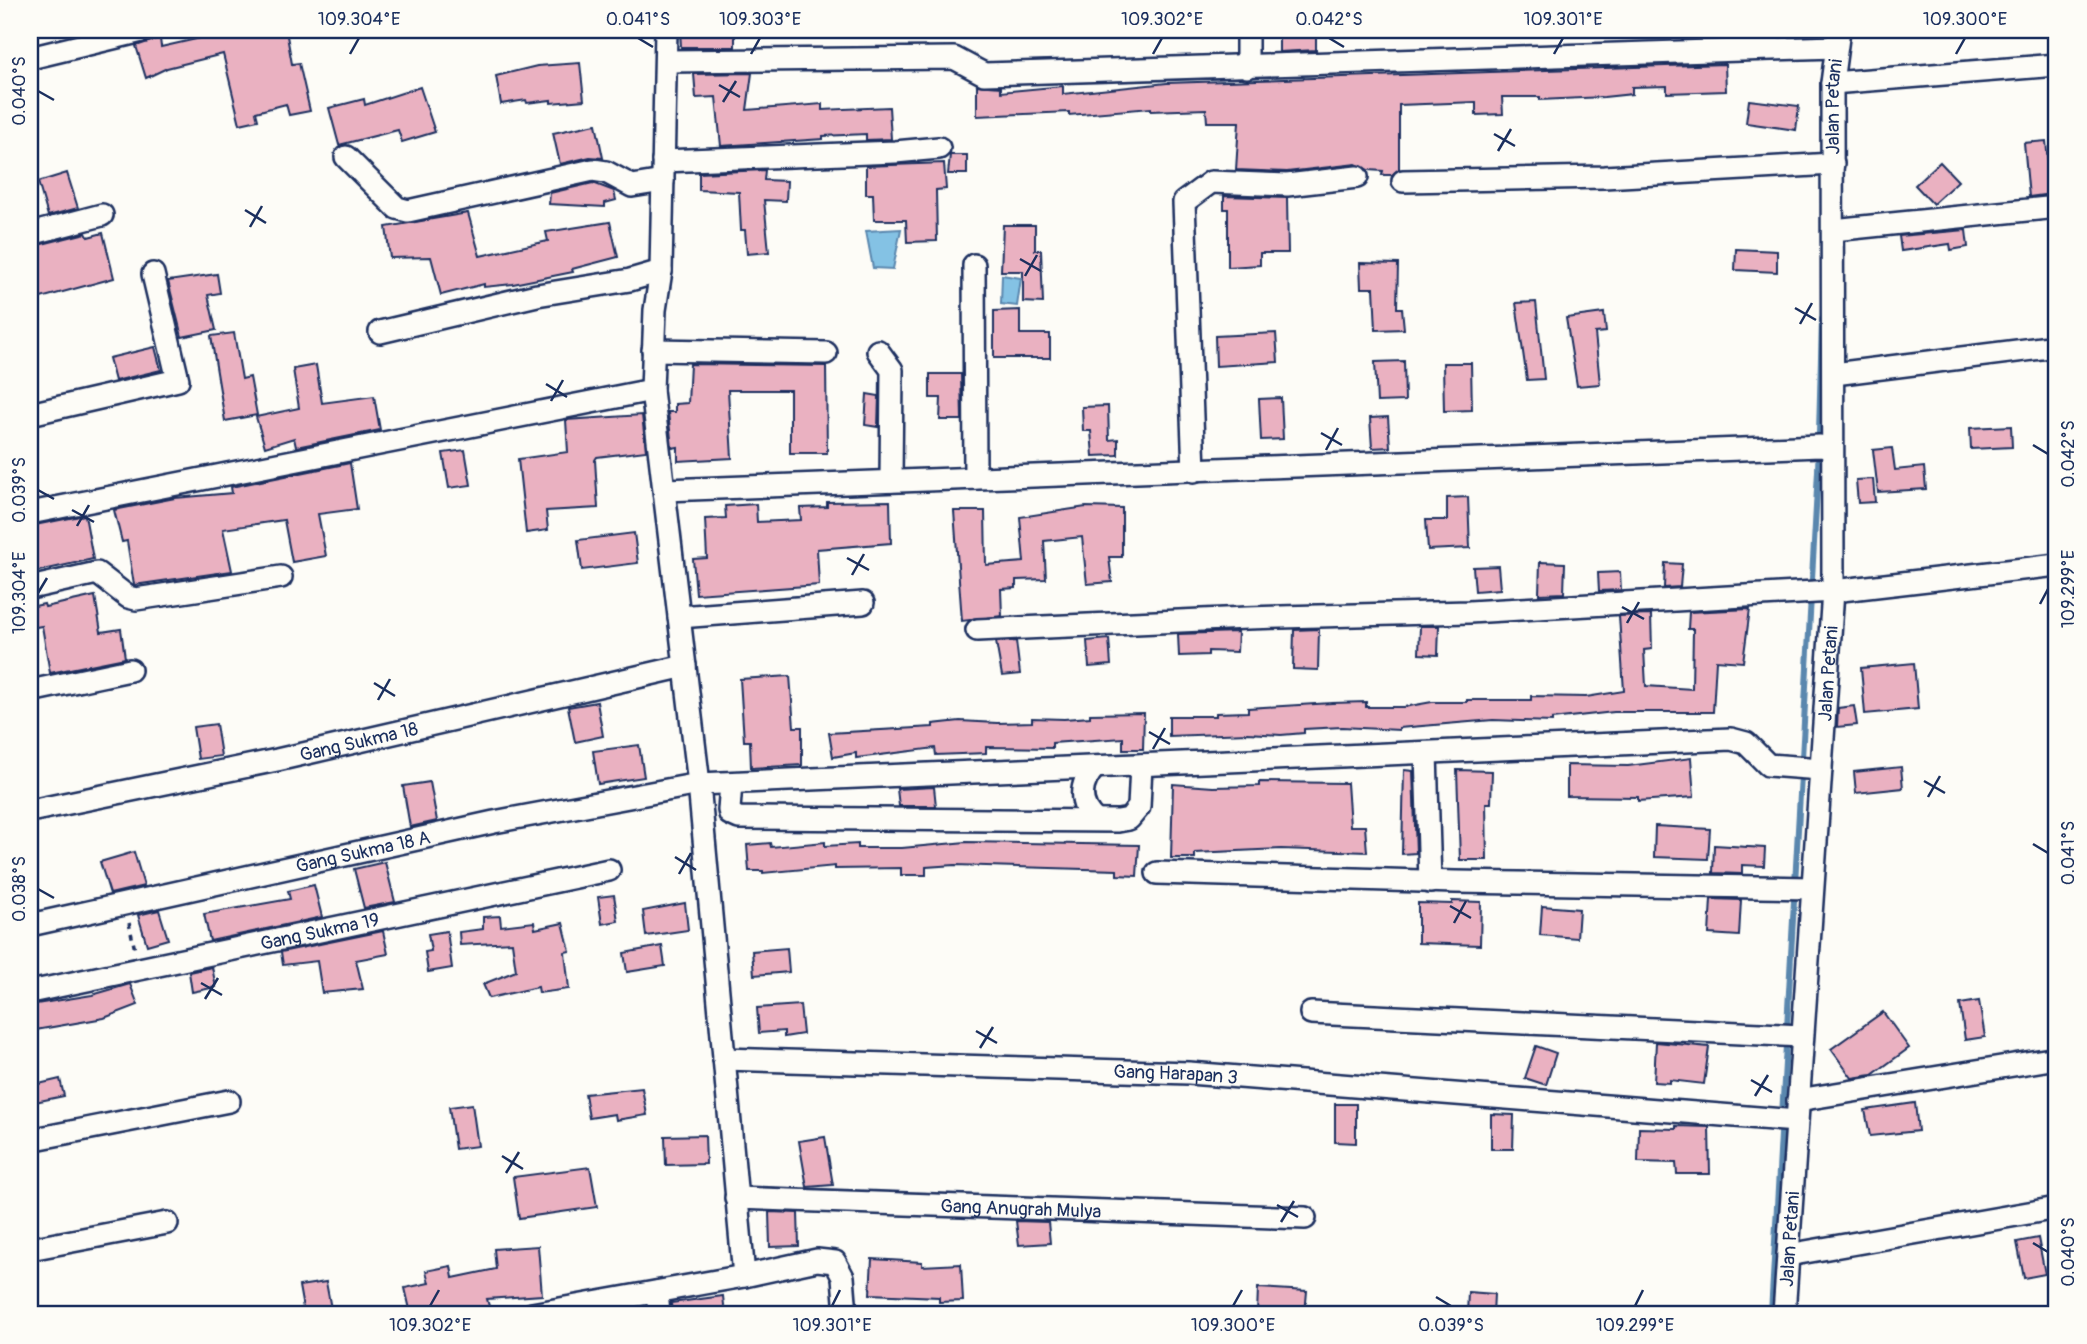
<svg xmlns="http://www.w3.org/2000/svg" width="2087" height="1344" viewBox="0 0 2087 1344" font-family="Pangolin,sans-serif">
	<style>
		.water { fill: #84c2e4; stroke: #5a87ae; stroke-width: 2 }
		.lines { fill: none; stroke-linecap: round; stroke-linejoin: round }
		.stream { stroke: #5a87ae; stroke-width: 6 }
		.building { fill: #eab1c1; stroke: #1b2f5e; stroke-width: 2 }
		.street-casing { stroke: #1b2f5e; stroke-width: 26 }
		.path { stroke: #1b2f5e; stroke-width: 3.5; stroke-dasharray: 5 5; stroke-linecap: butt }
		.street { stroke: #fdfcf7; stroke-width: 21 }
		.ticks { fill: none; stroke: #1b2f5e; stroke-width: 2.5 }
		.labels { text-anchor: middle; stroke-width: 7; stroke-linejoin: round; paint-order: stroke }
		.street-label { font-size: 19px; fill: #1b2f5e; stroke: #fdfcf7 }
		.neatline { fill: none; stroke: #1b2f5e; stroke-width: 2.5 }
		.ticks-label { font-size: 18px; text-anchor: middle; fill: #1b2f5e }
	</style>
	<rect width="100%" height="100%" fill="#fdfcf7"/>
	<filter id="ink" filterUnits="userSpaceOnUse"><feTurbulence type="fractalNoise" baseFrequency=".0143" numOctaves="2"/><feDisplacementMap in="SourceGraphic" scale="14" xChannelSelector="R" yChannelSelector="G"/><feConvolveMatrix kernelMatrix="1 2 1 2 8 2 1 2 1" color-interpolation-filters="sRGB"/></filter>
	<g filter="url(#ink)">
		<g class="water">
			<polygon points="901,229 893,269 873,268 866,231"/>
			<polygon points="1002,275 1021,278 1017,306 1001,304"/>
		</g>
		<g class="lines">
			<polyline class="stream" points="1771,1314 1818,471 1822,319"/>
		</g>
		<g class="building">
			<polygon points="159,30 161,47 236,30 286,30 292,64 299,63 310,111 289,115 286,104 256,112 258,120 240,124 223,54 167,68 146,78 136,46 154,40"/>
			<polygon points="680,30 735,30 735,47 681,47"/>
			<polygon points="1279,30 1316,30 1316,50 1279,52"/>
			<polygon points="580,63 584,100 551,103 551,100 527,103 526,100 501,104 496,76 537,66"/>
			<polygon points="1725,64 1726,91 1667,93 1667,86 1632,87 1632,94 1604,97 1540,100 1540,97 1502,97 1503,114 1476,115 1476,102 1399,105 1399,169 1392,175 1382,175 1383,171 1368,170 1356,164 1287,172 1236,170 1239,122 1207,122 1206,109 1151,111 1151,108 1069,115 1069,112 977,116 977,85 1001,87 1001,92 1063,86 1063,94 1167,83"/>
			<polygon points="752,73 747,110 822,104 822,110 889,107 891,139 866,140 866,134 823,136 823,139 721,146 716,97 696,98 694,74"/>
			<polygon points="420,87 435,132 402,142 398,130 339,145 329,108 364,99 365,105"/>
			<polygon points="1749,100 1799,106 1796,130 1746,123"/>
			<polygon points="596,124 603,158 590,157 560,164 553,133"/>
			<polygon points="2046,141 2051,194 2029,197 2024,143"/>
			<polygon points="950,155 967,155 967,174 948,174"/>
			<polygon points="1940,162 1958,181 1933,204 1915,185"/>
			<polygon points="944,163 946,189 936,190 937,241 907,242 906,220 874,220 873,194 866,194 866,166"/>
			<polygon points="765,170 764,180 787,181 786,201 764,200 769,252 747,254 745,230 741,230 739,192 699,190 699,173"/>
			<polygon points="67,173 78,208 48,216 38,182"/>
			<polygon points="593,183 614,191 616,200 605,203 605,207 549,204 550,193"/>
			<polygon points="1224,196 1287,198 1288,253 1260,253 1260,265 1228,267 1228,209 1224,209"/>
			<polygon points="468,213 480,256 548,241 546,232 610,222 618,257 572,269 573,272 513,284 484,287 484,284 441,295 431,257 390,258 386,227"/>
			<polygon points="1003,225 1035,225 1035,250 1041,250 1043,303 1023,302 1023,271 1001,271"/>
			<polygon points="1966,230 1968,247 1951,250 1950,244 1901,251 1899,236"/>
			<polygon points="86,233 88,237 103,233 114,278 30,301 30,247"/>
			<polygon points="1736,249 1777,251 1777,272 1735,270"/>
			<polygon points="1360,263 1398,264 1397,308 1402,308 1404,329 1376,330 1374,288 1361,288"/>
			<polygon points="217,274 220,293 208,295 216,330 182,337 168,281"/>
			<polygon points="1536,302 1544,379 1527,380 1516,303"/>
			<polygon points="1020,310 1020,334 1050,334 1050,358 994,358 994,311"/>
			<polygon points="1604,313 1606,332 1595,333 1600,384 1577,386 1566,318"/>
			<polygon points="234,333 242,379 250,377 257,415 225,421 211,336"/>
			<polygon points="1276,333 1278,362 1216,366 1215,336"/>
			<polygon points="155,347 161,370 115,381 109,358"/>
			<polygon points="1404,361 1405,401 1377,402 1375,362"/>
			<polygon points="1443,363 1471,363 1472,410 1444,411"/>
			<polygon points="690,364 826,366 827,453 790,453 790,390 728,390 732,458 678,461 678,447 672,448 668,412 675,412 675,404 688,403"/>
			<polygon points="316,365 322,403 374,396 380,430 296,447 294,438 265,447 256,417 299,408 293,369"/>
			<polygon points="930,374 961,374 962,420 940,420 941,398 930,398"/>
			<polygon points="867,394 879,396 878,427 865,425"/>
			<polygon points="1281,398 1283,439 1261,440 1259,399"/>
			<polygon points="1108,406 1109,440 1118,439 1118,455 1093,456 1091,431 1083,431 1082,407"/>
			<polygon points="642,415 646,451 597,457 595,460 598,508 546,511 548,530 526,533 518,459 568,452 566,420"/>
			<polygon points="1388,417 1390,447 1372,448 1370,418"/>
			<polygon points="2011,426 2012,447 1971,449 1970,428"/>
			<polygon points="1892,448 1895,470 1924,467 1926,489 1878,492 1873,450"/>
			<polygon points="465,450 471,485 449,488 443,453"/>
			<polygon points="350,463 357,509 318,514 326,556 292,562 284,520 223,529 232,571 134,585 127,541 122,542 114,510 175,498 232,493 231,487"/>
			<polygon points="1873,479 1875,502 1858,503 1856,480"/>
			<polygon points="1468,497 1470,548 1428,550 1426,520 1447,520 1447,498"/>
			<polygon points="890,501 891,543 817,549 819,585 696,594 693,559 707,558 705,519 726,518 725,506 756,504 757,522 801,520 800,508 827,507 827,502"/>
			<polygon points="1086,507 1122,508 1122,557 1109,557 1112,582 1087,584 1082,537 1044,541 1046,579 1016,580 1016,588 1001,589 1002,616 962,621 954,511 985,511 986,565 1024,562 1020,517"/>
			<polygon points="85,515 93,559 30,573 30,526"/>
			<polygon points="634,533 638,563 582,570 578,540"/>
			<polygon points="1540,562 1565,563 1564,593 1539,594"/>
			<polygon points="1665,563 1682,564 1680,587 1664,588"/>
			<polygon points="1498,566 1500,589 1475,591 1473,567"/>
			<polygon points="1620,572 1621,590 1599,591 1598,573"/>
			<polygon points="95,596 101,632 121,629 125,658 50,673 42,626 30,628 30,607 44,604 45,607"/>
			<polygon points="1750,609 1743,662 1716,660 1713,712 1614,712 1552,719 1552,722 1493,720 1399,728 1399,730 1342,727 1304,729 1304,733 1281,735 1248,733 1169,736 1169,716 1216,716 1216,713 1248,712 1248,708 1332,703 1366,702 1366,707 1404,707 1432,702 1467,702 1467,700 1531,700 1531,696 1586,697 1624,691 1619,616 1651,615 1652,649 1644,650 1646,686 1692,689 1693,629 1688,629 1689,612"/>
			<polygon points="1420,626 1439,626 1438,655 1419,654"/>
			<polygon points="1319,629 1318,670 1293,669 1294,630"/>
			<polygon points="1238,632 1237,652 1208,651 1208,655 1179,656 1178,634"/>
			<polygon points="1109,639 1111,665 1089,667 1087,641"/>
			<polygon points="1016,641 1020,674 1002,676 996,642"/>
			<polygon points="1914,663 1918,709 1865,714 1861,668"/>
			<polygon points="790,676 794,727 802,727 802,765 751,768 750,741 744,741 740,679"/>
			<polygon points="597,702 603,736 575,742 568,707"/>
			<polygon points="1854,706 1857,725 1837,727 1838,708"/>
			<polygon points="1144,713 1143,749 1123,749 1123,738 1052,743 1052,748 986,747 986,753 936,755 935,748 856,758 856,753 833,757 829,733 933,727 933,724 960,721 997,723 1032,722 1032,718 1064,719 1090,717 1090,714"/>
			<polygon points="216,724 221,756 198,759 193,727"/>
			<polygon points="639,745 644,777 598,784 593,751"/>
			<polygon points="1691,758 1694,797 1638,801 1638,797 1567,796 1567,765 1628,766"/>
			<polygon points="1901,767 1903,788 1856,793 1854,772"/>
			<polygon points="1404,770 1413,771 1416,853 1402,854"/>
			<polygon points="1457,770 1492,771 1491,803 1486,803 1487,860 1460,860"/>
			<polygon points="430,782 437,821 410,827 403,786"/>
			<polygon points="1259,782 1347,783 1350,826 1365,826 1367,852 1281,849 1195,853 1195,858 1171,858 1173,784 1213,787 1259,786"/>
			<polygon points="934,787 936,806 899,806 897,789"/>
			<polygon points="1655,826 1710,829 1708,859 1654,857"/>
			<polygon points="825,842 825,846 858,844 858,848 902,848 966,842 1139,845 1137,876 1117,875 1117,870 955,865 926,867 926,875 901,875 901,868 835,869 835,866 763,873 763,871 749,871 747,845 770,843 771,847"/>
			<polygon points="1714,845 1765,848 1764,866 1742,865 1742,874 1713,873"/>
			<polygon points="134,852 144,886 110,894 100,862"/>
			<polygon points="385,862 395,902 364,908 354,869"/>
			<polygon points="314,885 322,917 210,941 204,914 290,899 288,891"/>
			<polygon points="614,895 618,921 602,924 598,897"/>
			<polygon points="1711,899 1741,900 1739,936 1709,934"/>
			<polygon points="1452,901 1481,902 1480,945 1418,943 1418,903 1452,904"/>
			<polygon points="685,903 688,930 646,936 643,911"/>
			<polygon points="1542,906 1579,909 1577,938 1540,935"/>
			<polygon points="159,910 168,939 147,945 138,915"/>
			<polygon points="500,916 501,926 534,922 535,929 563,923 570,951 565,952 569,989 539,993 538,987 489,998 483,984 516,971 512,942 460,945 459,932 483,929 483,917"/>
			<polygon points="383,931 388,954 356,960 363,989 322,993 317,961 283,965 281,952"/>
			<polygon points="447,931 452,968 428,972 425,952 431,951 428,934"/>
			<polygon points="662,946 665,966 627,972 624,953"/>
			<polygon points="787,948 789,972 754,975 752,951"/>
			<polygon points="212,967 216,987 192,992 189,972"/>
			<polygon points="130,984 138,1005 104,1018 30,1031 30,1005 92,995"/>
			<polygon points="1979,1001 1985,1037 1965,1040 1960,1004"/>
			<polygon points="800,1005 803,1034 784,1037 784,1031 759,1033 757,1008"/>
			<polygon points="1883,1012 1909,1048 1872,1075 1852,1078 1831,1049"/>
			<polygon points="1656,1042 1709,1047 1704,1084 1670,1080 1670,1083 1654,1082"/>
			<polygon points="1536,1046 1556,1053 1546,1085 1525,1078"/>
			<polygon points="60,1079 64,1096 30,1103 30,1086"/>
			<polygon points="642,1088 647,1115 616,1120 615,1114 589,1118 585,1094"/>
			<polygon points="1915,1103 1918,1131 1870,1136 1865,1110"/>
			<polygon points="472,1104 478,1146 455,1149 449,1107"/>
			<polygon points="1335,1104 1356,1104 1356,1143 1335,1142"/>
			<polygon points="1491,1114 1514,1115 1513,1149 1491,1149"/>
			<polygon points="1676,1126 1709,1127 1710,1174 1677,1174 1676,1163 1638,1162 1639,1128 1676,1129"/>
			<polygon points="705,1135 706,1164 666,1165 665,1136"/>
			<polygon points="825,1137 833,1185 807,1187 799,1141"/>
			<polygon points="590,1167 597,1207 519,1218 513,1177"/>
			<polygon points="769,1212 798,1213 799,1246 770,1247"/>
			<polygon points="1016,1221 1048,1222 1050,1243 1019,1245"/>
			<polygon points="2038,1238 2045,1274 2024,1278 2017,1242"/>
			<polygon points="538,1246 542,1295 487,1299 490,1310 472,1313 471,1309 411,1314 405,1288 429,1283 426,1271 451,1266 453,1278 496,1269 494,1249"/>
			<polygon points="872,1259 922,1262 922,1266 961,1264 963,1301 939,1302 939,1297 870,1294"/>
			<polygon points="326,1282 332,1314 304,1314 299,1286"/>
			<polygon points="1258,1288 1307,1291 1305,1314 1257,1314"/>
			<polygon points="1468,1292 1494,1294 1493,1314 1467,1314"/>
			<polygon points="723,1296 725,1314 672,1314 671,1303"/>
		</g>
		<g class="lines">
			<g class="street-casing">
				<g id="street">
					<polyline points="666,30 661,271 655,310 652,390 699,784 744,1276 817,1260 835,1262 843,1277 846,1314"/>
					<polyline points="1247,30 1247,67"/>
					<polyline points="30,58 146,30"/>
					<polyline points="666,61 954,58 984,74 1836,47"/>
					<polyline points="1832,83 2057,65"/>
					<polyline points="346,157 397,208 408,211 593,170 606,172 632,186 663,181"/>
					<polyline points="663,161 895,152 939,148"/>
					<polyline points="1403,181 1604,177 1833,164"/>
					<polyline points="1833,230 2057,207"/>
					<polyline points="30,234 102,215"/>
					<polyline points="974,265 975,478"/>
					<polyline points="380,332 537,295 630,280 661,271"/>
					<polyline points="653,350 826,353"/>
					<polyline points="878,351 892,370 891,481"/>
					<polyline points="1834,374 2057,346"/>
					<polyline points="30,414 178,380 153,274"/>
					<polyline points="1194,471 1184,202 1211,182 1287,185 1357,177"/>
					<polyline points="665,490 1820,446 1831,448"/>
					<polyline points="30,513 652,390"/>
					<polyline points="30,588 97,573 128,597 136,599 281,577"/>
					<polyline points="679,617 863,603"/>
					<polyline points="977,630 1247,618 1469,612 1833,591 2057,565"/>
					<polyline points="30,691 130,670"/>
					<polyline points="1426,753 1430,882"/>
					<path d="M1095,767C1079,784 1078,804 1095,820"/>
					<polyline points="731,783 729,810 730,814 739,818 1118,821 1129,819 1139,807 1141,765"/>
					<path id="s1" d="M30,811L277,760L685,666"/>
					<polyline points="1157,873 1455,882 1812,888"/>
					<path id="s2" d="M30,925L494,822L699,784L1731,739L1746,743L1768,765L1821,769"/>
					<path id="s3" d="M30,992L609,870"/>
					<polyline points="1311,1013 1802,1036"/>
					<path id="s4" d="M724,1059L1189,1073L1797,1121"/>
					<polyline points="1798,1100 2057,1058"/>
					<polyline points="30,1140 229,1101"/>
					<path id="s5" d="M736,1198L1305,1218"/>
					<polyline points="30,1249 167,1223"/>
					<polyline points="1788,1255 2057,1208"/>
					<polyline points="657,1292 659,1314"/>
					<polyline points="532,1314 744,1276"/>
					<path id="s6" d="M1784,1314L1833,591L1832,83L1839,30"/>
				</g>
			</g>
			<polyline class="path" points="129,923 135,950"/>
			<use href="#street" class="street"/>
		</g>
	</g>
	<path class="ticks" d="M638,38L653,47M1329,38L1344,47M350,54L359,38M751,54L760,38M1153,54L1162,38M1554,54L1563,38M1956,54L1965,38M719,85L740,97M38,91L54,100M723,102L736,81M1494,134L1515,146M1498,151L1511,129M245,210L266,223M250,227L262,206M1020,259L1041,271M1025,276L1037,255M1795,308L1816,320M1800,324L1812,303M546,384L567,397M551,401L563,380M1321,433L1342,445M2033,445L2048,454M1326,450L1338,428M38,490L54,499M72,510L94,522M77,526L89,505M847,558L869,570M852,575L864,554M38,593L47,578M2040,604L2048,589M1622,607L1644,619M1627,623L1639,602M374,683L395,696M378,700L390,679M1149,732L1170,744M1153,749L1165,728M1924,781L1945,793M1928,797L1940,776M2033,844L2048,853M675,857L696,870M679,874L691,853M38,889L54,898M1450,906L1471,918M1454,923L1466,901M201,983L222,995M205,999L218,978M976,1031L997,1043M980,1048L993,1027M1751,1080L1772,1092M1755,1096L1768,1075M502,1156L523,1169M506,1173L519,1152M1277,1205L1298,1217M1281,1222L1294,1201M2033,1243L2048,1252M1436,1297L1451,1306M430,1306L439,1290M832,1306L840,1290M1233,1306L1242,1290M1635,1306L1643,1290"/>
	<g class="labels">
		<g class="street-label">
			<text dy="7" stroke="none"><textPath href="#s6" startOffset="1209">Jalan Petani</textPath></text>
			<text dy="7" stroke="none"><textPath href="#s6" startOffset="642">Jalan Petani</textPath></text>
			<text dy="7" stroke="none"><textPath href="#s1" startOffset="336">Gang Sukma 18</textPath></text>
			<text dy="7" stroke="none"><textPath href="#s2" startOffset="341">Gang Sukma 18 A</textPath></text>
			<text dy="7" stroke="none"><textPath href="#s3" startOffset="296">Gang Sukma 19</textPath></text>
			<text dy="7" stroke="none"><textPath href="#s4" startOffset="452">Gang Harapan 3</textPath></text>
			<text dy="7" stroke="none"><textPath href="#s5" startOffset="285">Gang Anugrah Mulya</textPath></text>
			<text dy="7" stroke="none"><textPath href="#s6" startOffset="75">Jalan Petani</textPath></text>
		</g>
	</g>
	<rect width="2087" height="1344" fill="none" stroke="#fdfcf7" stroke-width="77"/>
	<rect x="38" y="38" width="2010" height="1268" class="neatline"/>
	<g class="ticks-label">
		<text x="359" y="25">109.304°E</text>
		<text x="638" y="25">0.041°S</text>
		<text x="760" y="25">109.303°E</text>
		<text x="1162" y="25">109.302°E</text>
		<text x="1329" y="25">0.042°S</text>
		<text x="1563" y="25">109.301°E</text>
		<text x="1965" y="25">109.300°E</text>
		<text transform="translate(19 91) rotate(-90)" y="6">0.040°S</text>
		<text transform="translate(2068 454) rotate(-90)" y="6">0.042°S</text>
		<text transform="translate(19 490) rotate(-90)" y="6">0.039°S</text>
		<text transform="translate(2068 589) rotate(-90)" y="6">109.299°E</text>
		<text transform="translate(19 593) rotate(-90)" y="6">109.304°E</text>
		<text transform="translate(2068 853) rotate(-90)" y="6">0.041°S</text>
		<text transform="translate(19 889) rotate(-90)" y="6">0.038°S</text>
		<text transform="translate(2068 1252) rotate(-90)" y="6">0.040°S</text>
		<text x="430" y="1331">109.302°E</text>
		<text x="832" y="1331">109.301°E</text>
		<text x="1233" y="1331">109.300°E</text>
		<text x="1451" y="1331">0.039°S</text>
		<text x="1635" y="1331">109.299°E</text>
	</g>
</svg>
